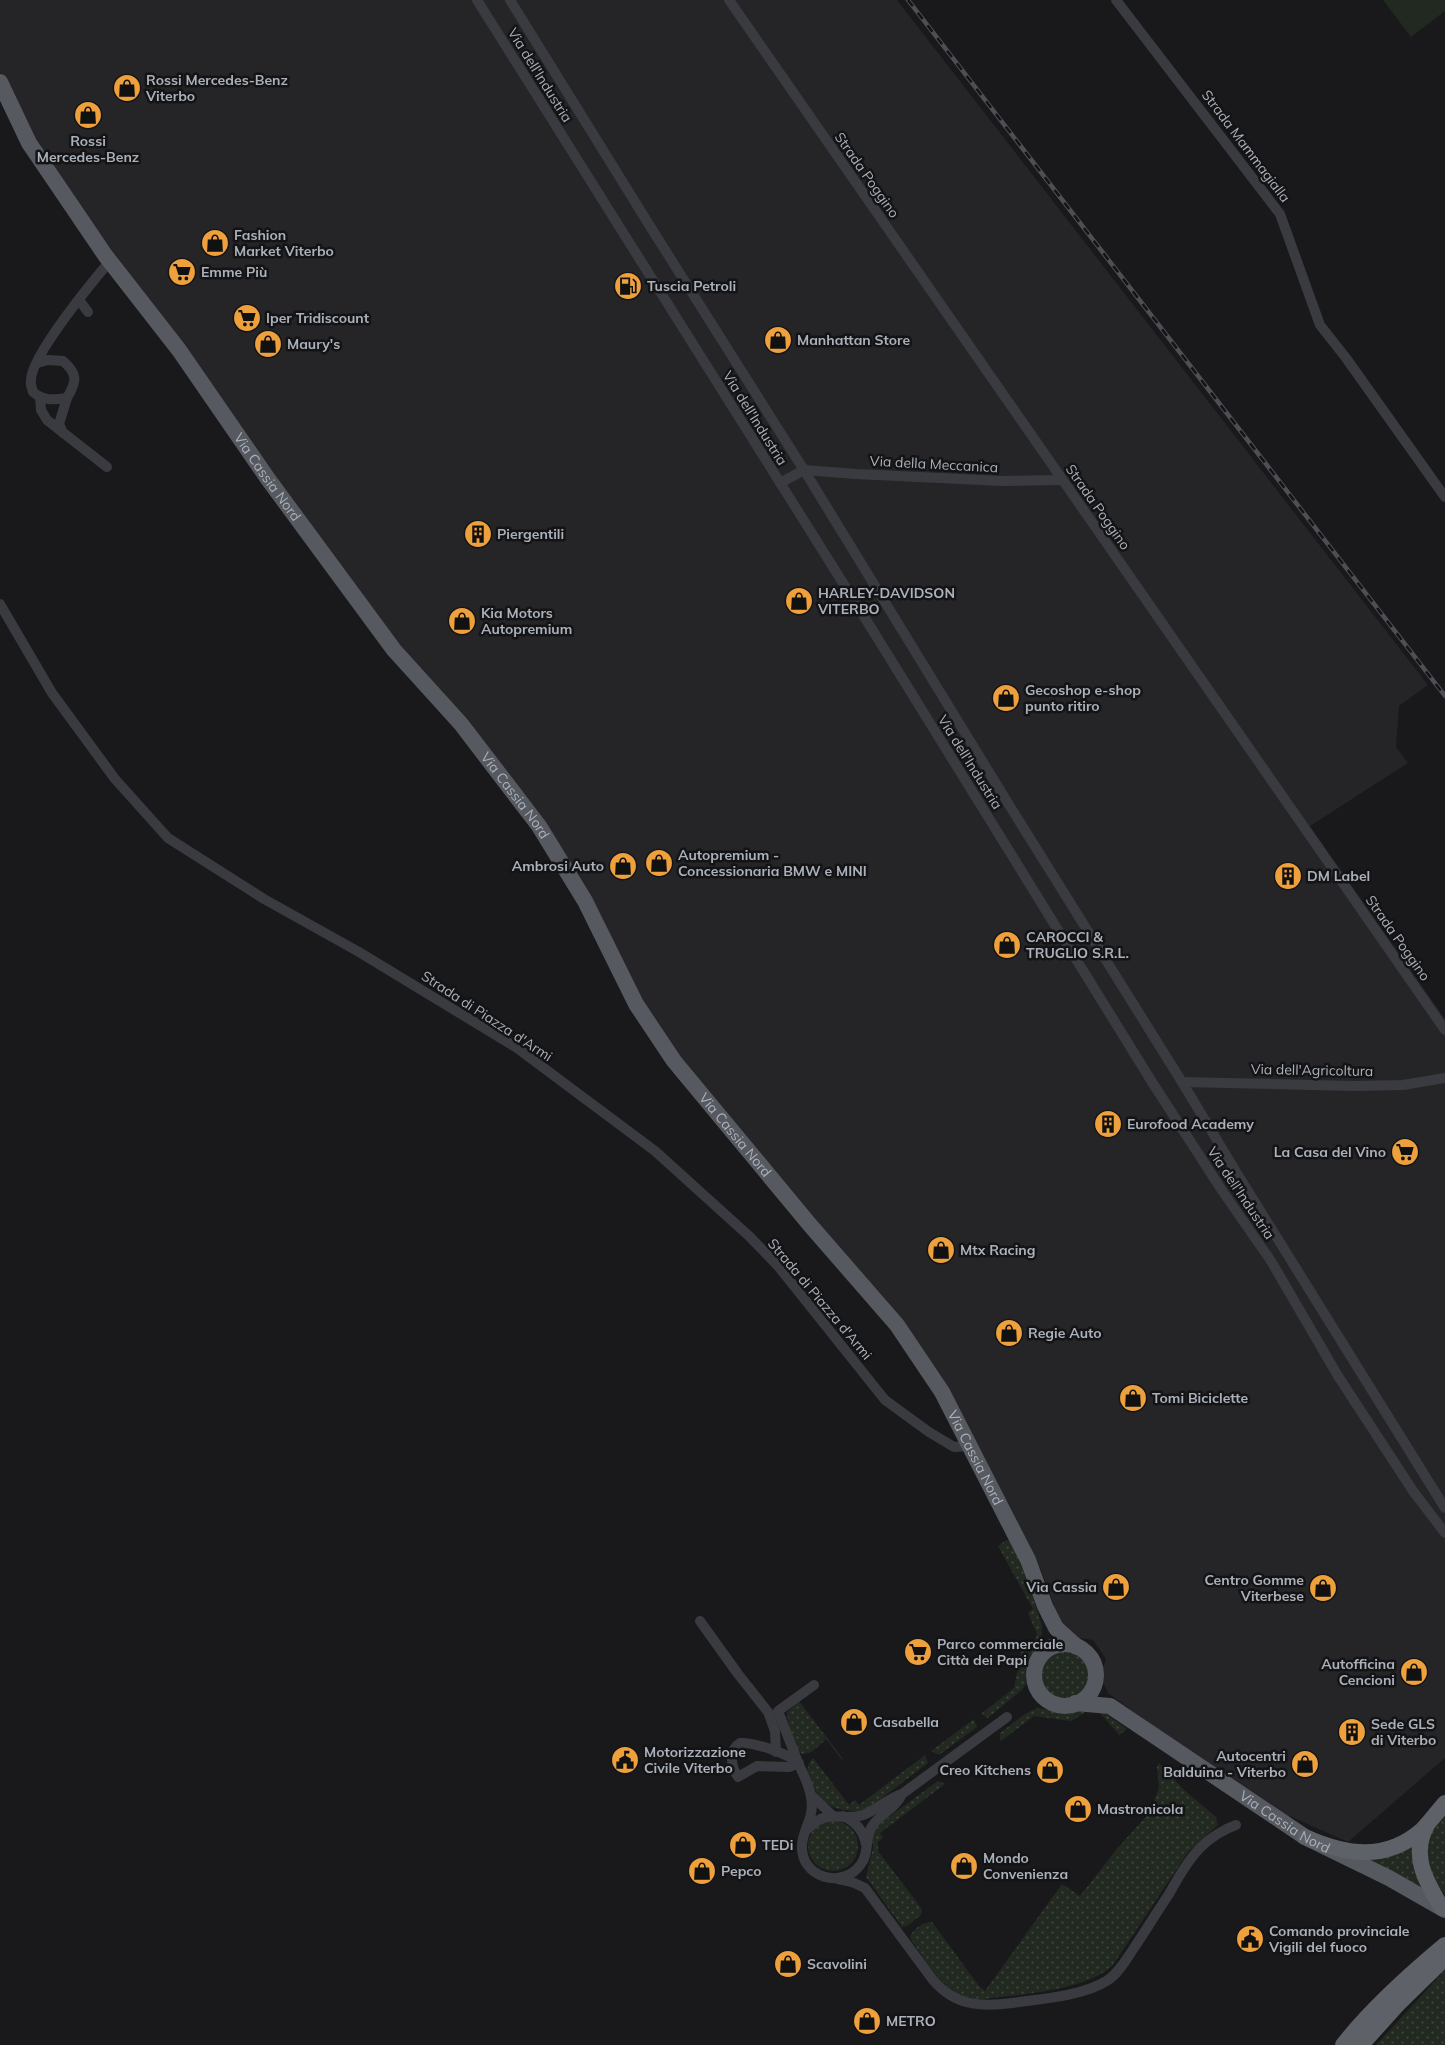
<svg xmlns="http://www.w3.org/2000/svg" width="1445" height="2045" viewBox="0 0 1445 2045" font-family="Mulish,sans-serif">
	<style>
		.built { fill: #252528 }
		.grass { fill: url(#grass-dots) }
		.garden { fill: #212921 }
		.lines { fill: none; stroke-linecap: round; stroke-linejoin: round }
		.minor { stroke: #3a3b40; stroke-width: 10 }
		.primary { stroke: #56595f; stroke-width: 16 }
		.trunk { stroke: #5e6268; stroke-width: 16 }
		.rail-casing { stroke: #4d4f55; stroke-width: 4.5 }
		.rail { stroke: #141416; stroke-width: 2.5; stroke-dasharray: 8; stroke-linecap: butt }
		.labels { text-anchor: middle; stroke-width: 5; stroke-linejoin: round; paint-order: stroke }
		.street-label { font-size: 14px; fill: #abb1ba; stroke: #141416 }
		.poi-label { font-size: 14px; font-weight: bold; fill: #abb1ba; stroke: #141416; text-anchor: start }
	</style>
	<defs>
		<pattern id="grass-dots" width="8" height="8" patternUnits="userSpaceOnUse" patternTransform="scale(1.25)"><rect width="8" height="8" fill="#212921"/><path d="M2 2h.1M6 6h.1" fill="none" stroke="#3f463f" stroke-width="1.8" stroke-linecap="round"/></pattern>
	</defs>
	<rect width="100%" height="100%" fill="#19191b"/>
	<polygon class="built" points="0,0 897,0 1428,685 1399,706 1396,747 1408,763 1310,826 1445,1019 1445,1758 1348,1842 1278,1811 1163,1733 1108,1693 1103,1682 1103,1668 1106,1659 1093,1640 1079,1638 1062,1627 1041,1570 948,1388 671,1049 630,983 582,886 401,651 36,145 0,72"/>
	<g class="grass">
		<polygon points="1006,1540 1011,1540 1032,1594 1042,1626 1041,1640 1028,1660 1026,1684 1022,1690 988,1718 981,1714 1014,1688 1021,1651 1033,1645 1037,1634 1028,1613 1033,1609 998,1546"/>
		<circle cx="1065" cy="1674" r="26"/>
		<path d="M799,1701L843,1759L842,1760L826,1739C821,1744 811,1755 803,1754C794,1753 787,1720 787,1712Z"/>
		<path d="M1038,1708L1063,1712L1099,1709L1127,1729L1119,1735L1101,1714C1089,1705 1082,1716 1071,1721L1034,1716L1001,1741L1000,1740V1733L1025,1714Z"/>
		<polygon points="974,1719 977,1727 939,1755 931,1751"/>
		<path d="M925,1755L928,1763L866,1810C853,1812 838,1811 828,1804C815,1795 799,1770 813,1758L849,1805L855,1800L859,1805Z"/>
		<path d="M1159,1763L1183,1789L1216,1817L1218,1825L1188,1852L1113,1965C1086,1991 1021,1994 984,1999C947,2001 929,1965 910,1938C911,1930 923,1922 932,1922L979,1986L985,1991L1062,1884L1080,1896L1116,1850L1151,1811L1159,1787L1157,1767Z"/>
		<polygon points="938,1781 945,1784 880,1833 883,1838 878,1842 878,1851 922,1909 921,1915 907,1926 902,1927 866,1877 873,1848 872,1833 883,1821"/>
		<polygon points="1445,1811 1445,1894 1434,1882 1425,1857 1432,1827"/>
		<circle cx="833" cy="1846" r="25"/>
		<polygon points="1415,1839 1426,1889 1383,1867 1356,1855"/>
		<polygon points="1445,1970 1445,2045 1376,2045"/>
	</g>
	<polygon class="garden" points="1383,0 1445,0 1445,11 1411,37"/>
	<g class="lines">
		<g class="minor">
			<polyline points="477,0 865,618 1152,1082 1223,1192 1271,1261 1338,1376 1413,1491 1445,1533"/>
			<polyline points="510,0 653,231 804,470 1011,808 1182,1082 1238,1175 1445,1508"/>
			<polyline points="729,0 1445,1030"/>
			<polyline points="1116,0 1280,214 1320,325 1346,358 1445,497"/>
			<polyline points="79,300 88,312"/>
			<path d="M37,363L48,360L63,361C78,374 77,381 67,398C53,400 44,401 33,392C32,388 30,384 31,380C31,356 92,282 110,261"/>
			<polyline points="40,397 41,410 47,420 107,467"/>
			<polyline points="63,433 59,424 67,398"/>
			<polyline points="780,483 804,470 856,474 1003,481 1062,480"/>
			<polyline points="0,604 52,693 115,779 168,838 264,899 359,952 517,1048 655,1151 749,1236 778,1266 885,1400 929,1432 954,1447 969,1446"/>
			<polyline points="1182,1082 1354,1086 1403,1085 1445,1078"/>
			<polyline points="700,1621 738,1674 768,1712 775,1731 776,1752"/>
			<path d="M814,1685L778,1711C785,1729 792,1747 799,1765C804,1775 809,1786 811,1797C815,1818 803,1828 802,1845C800,1878 843,1890 861,1864C869,1854 865,1839 871,1828C878,1814 896,1809 902,1794"/>
			<path d="M740,1743C755,1742 788,1754 799,1763L789,1767L757,1766L738,1777C731,1767 728,1750 740,1743Z"/>
			<polyline points="811,1795 832,1815"/>
			<path d="M843,1816C856,1822 863,1830 866,1844"/>
			<path d="M808,1829C828,1807 841,1822 863,1815C877,1810 888,1798 902,1794L1007,1717"/>
			<path d="M838,1879L852,1882L865,1888L933,1980C955,2006 981,2007 1012,2003C1040,1999 1084,1996 1108,1980C1119,1973 1127,1958 1134,1948C1146,1930 1157,1912 1169,1894C1178,1878 1188,1860 1201,1847C1210,1838 1224,1829 1236,1825"/>
		</g>
		<g class="primary">
			<path id="s1" d="M0,82L29,143L105,255L179,350L268,479L394,650L461,724L539,826L585,901L636,1004L674,1061L810,1225L897,1325L942,1392L1028,1560L1045,1606L1056,1628L1077,1647"/>
			<circle cx="1065" cy="1675" r="31"/>
			<path id="s2" d="M1075,1703L1110,1706L1305,1837L1389,1878L1445,1910"/>
		</g>
		<g class="trunk">
			<path d="M1427,1825C1410,1855 1426,1882 1442,1908"/>
			<path d="M1305,1837C1346,1855 1385,1862 1422,1830C1430,1822 1437,1812 1445,1803"/>
			<path d="M1343,2045C1372,2008 1409,1975 1445,1945"/>
			<polyline points="1361,2045 1399,2003 1445,1958"/>
		</g>
		<g class="rail-casing">
			<polyline id="rail" points="908,0 1445,696"/>
		</g>
		<use href="#rail" class="rail"/>
	</g>
	<defs>
		<g id="shop-disc" transform="scale(1.4375)"><circle r="9.5" fill="#eea03d" stroke="#141416"/><path d="M-5-2.5h2.3a2.7 3.5 0 0 1 5.4 0H5L5.5 6h-11ZM-1.5-2.5h3a1.5 2.3 0 0 0-3 0Z" fill="#111"/></g>
		<g id="supermarket-disc" transform="scale(1.4375)"><circle r="9.5" fill="#eea03d" stroke="#141416"/><path d="M-6-5.5h2.5l.6 2H6L4.5 2H-2.5L-4.4-4H-6ZM-1.5 3.2a1.3 1.3 0 1 0 .1 0ZM3 3.2a1.3 1.3 0 1 0 .1 0Z" fill="#111"/></g>
		<g id="fuel-disc" transform="scale(1.4375)"><circle r="9.5" fill="#eea03d" stroke="#141416"/><path d="M-5.5-6h7V0h2V4h1.3V-2.5L3-4.5l.8-.8L6-3V5H2.5V1h-1V6h-7ZM-4.2-4.7v3.2H.2V-4.7Z" fill="#111"/></g>
		<g id="building-disc" transform="scale(1.4375)"><circle r="9.5" fill="#eea03d" stroke="#141416"/><path d="M-4-6H4V6H1V3H-1V6H-4ZM-2.5-4.3h1.7v1.8h-1.7ZM.8-4.3h1.7v1.8H.8ZM-2.5-1h1.7V.8h-1.7ZM.8-1h1.7V.8H.8Z" fill="#111"/></g>
		<g id="civic-disc" transform="scale(1.4375)"><circle r="9.5" fill="#eea03d" stroke="#141416"/><path d="M-.6-6.5H3V-4.5H.6V-3L4-1V1h2V6H-6V1h2V-1L-.6-3ZM-1.2 2.5V6h2.4V2.5Z" fill="#111"/></g>
	</defs>
	<g fill-rule="evenodd">
		<use href="#shop-disc" x="127" y="88"/>
		<use href="#shop-disc" x="88" y="115"/>
		<use href="#shop-disc" x="215" y="243"/>
		<use href="#supermarket-disc" x="182" y="272"/>
		<use href="#fuel-disc" x="628" y="286"/>
		<use href="#supermarket-disc" x="247" y="318"/>
		<use href="#shop-disc" x="778" y="340"/>
		<use href="#shop-disc" x="268" y="344"/>
		<use href="#building-disc" x="478" y="534"/>
		<use href="#shop-disc" x="799" y="601"/>
		<use href="#shop-disc" x="462" y="621"/>
		<use href="#shop-disc" x="1006" y="698"/>
		<use href="#shop-disc" x="659" y="863"/>
		<use href="#shop-disc" x="623" y="866"/>
		<use href="#building-disc" x="1288" y="876"/>
		<use href="#shop-disc" x="1007" y="945"/>
		<use href="#building-disc" x="1108" y="1124"/>
		<use href="#supermarket-disc" x="1405" y="1152"/>
		<use href="#shop-disc" x="941" y="1250"/>
		<use href="#shop-disc" x="1009" y="1333"/>
		<use href="#shop-disc" x="1133" y="1398"/>
		<use href="#shop-disc" x="1116" y="1587"/>
		<use href="#shop-disc" x="1323" y="1588"/>
		<use href="#supermarket-disc" x="918" y="1652"/>
		<use href="#shop-disc" x="1414" y="1672"/>
		<use href="#shop-disc" x="854" y="1722"/>
		<use href="#building-disc" x="1352" y="1732"/>
		<use href="#civic-disc" x="625" y="1760"/>
		<use href="#shop-disc" x="1305" y="1764"/>
		<use href="#shop-disc" x="1050" y="1770"/>
		<use href="#shop-disc" x="1078" y="1809"/>
		<use href="#shop-disc" x="743" y="1845"/>
		<use href="#shop-disc" x="964" y="1866"/>
		<use href="#shop-disc" x="702" y="1871"/>
		<use href="#civic-disc" x="1250" y="1939"/>
		<use href="#shop-disc" x="788" y="1964"/>
		<use href="#shop-disc" x="867" y="2021"/>
	</g>
	<g class="labels">
		<g class="street-label">
			<text transform="translate(540 75) rotate(58)" y="5">Via dell'Industria</text>
			<text transform="translate(1246 146) rotate(53)" y="5">Strada Mammagialla</text>
			<text transform="translate(867 175) rotate(55)" y="5">Strada Poggino</text>
			<text transform="translate(755 418) rotate(58)" y="5">Via dell'Industria</text>
			<text transform="translate(934 464) rotate(3)" y="5">Via della Meccanica</text>
			<text dy="5" stroke="none"><textPath href="#s1" startOffset="478">Via Cassia Nord</textPath></text>
			<text transform="translate(1098 507) rotate(55)" y="5">Strada Poggino</text>
			<text transform="translate(970 762) rotate(58)" y="5">Via dell'Industria</text>
			<text dy="5" stroke="none"><textPath href="#s1" startOffset="882">Via Cassia Nord</textPath></text>
			<text transform="translate(1398 938) rotate(55)" y="5">Strada Poggino</text>
			<text transform="translate(487 1016) rotate(33)" y="5">Strada di Piazza d'Armi</text>
			<text transform="translate(1312 1070) rotate(1)" y="5">Via dell'Agricoltura</text>
			<text dy="5" stroke="none"><textPath href="#s1" startOffset="1288">Via Cassia Nord</textPath></text>
			<text transform="translate(1241 1193) rotate(56)" y="5">Via dell'Industria</text>
			<text transform="translate(820 1299) rotate(50)" y="5">Strada di Piazza d'Armi</text>
			<text dy="5" stroke="none"><textPath href="#s1" startOffset="1692">Via Cassia Nord</textPath></text>
			<text dy="5" stroke="none"><textPath href="#s2" startOffset="245">Via Cassia Nord</textPath></text>
		</g>
		<g class="poi-label">
			<text x="146" y="85">Rossi Mercedes-Benz<tspan x="146" dy="16">Viterbo</tspan></text>
			<text x="88" y="146" text-anchor="middle">Rossi<tspan x="88" dy="16">Mercedes-Benz</tspan></text>
			<text x="234" y="240">Fashion<tspan x="234" dy="16">Market Viterbo</tspan></text>
			<text x="201" y="277">Emme Più</text>
			<text x="647" y="291">Tuscia Petroli</text>
			<text x="266" y="323">Iper Tridiscount</text>
			<text x="797" y="345">Manhattan Store</text>
			<text x="287" y="349">Maury's</text>
			<text x="497" y="539">Piergentili</text>
			<text x="818" y="598">HARLEY-DAVIDSON<tspan x="818" dy="16">VITERBO</tspan></text>
			<text x="481" y="618">Kia Motors<tspan x="481" dy="16">Autopremium</tspan></text>
			<text x="1025" y="695">Gecoshop e-shop<tspan x="1025" dy="16">punto ritiro</tspan></text>
			<text x="678" y="860">Autopremium -<tspan x="678" dy="16">Concessionaria BMW e MINI</tspan></text>
			<text x="604" y="871" text-anchor="end">Ambrosi Auto</text>
			<text x="1307" y="881">DM Label</text>
			<text x="1026" y="942">CAROCCI &amp;<tspan x="1026" dy="16">TRUGLIO S.R.L.</tspan></text>
			<text x="1127" y="1129">Eurofood Academy</text>
			<text x="1386" y="1157" text-anchor="end">La Casa del Vino</text>
			<text x="960" y="1255">Mtx Racing</text>
			<text x="1028" y="1338">Regie Auto</text>
			<text x="1152" y="1403">Tomi Biciclette</text>
			<text x="1304" y="1585" text-anchor="end">Centro Gomme<tspan x="1304" dy="16">Viterbese</tspan></text>
			<text x="1097" y="1592" text-anchor="end">Via Cassia</text>
			<text x="937" y="1649">Parco commerciale<tspan x="937" dy="16">Città dei Papi</tspan></text>
			<text x="1395" y="1669" text-anchor="end">Autofficina<tspan x="1395" dy="16">Cencioni</tspan></text>
			<text x="873" y="1727">Casabella</text>
			<text x="1371" y="1729">Sede GLS<tspan x="1371" dy="16">di Viterbo</tspan></text>
			<text x="644" y="1757">Motorizzazione<tspan x="644" dy="16">Civile Viterbo</tspan></text>
			<text x="1286" y="1761" text-anchor="end">Autocentri<tspan x="1286" dy="16">Balduina - Viterbo</tspan></text>
			<text x="1031" y="1775" text-anchor="end">Creo Kitchens</text>
			<text x="1097" y="1814">Mastronicola</text>
			<text x="762" y="1850">TEDi</text>
			<text x="983" y="1863">Mondo<tspan x="983" dy="16">Convenienza</tspan></text>
			<text x="721" y="1876">Pepco</text>
			<text x="1269" y="1936">Comando provinciale<tspan x="1269" dy="16">Vigili del fuoco</tspan></text>
			<text x="807" y="1969">Scavolini</text>
			<text x="886" y="2026">METRO</text>
		</g>
	</g>
</svg>
